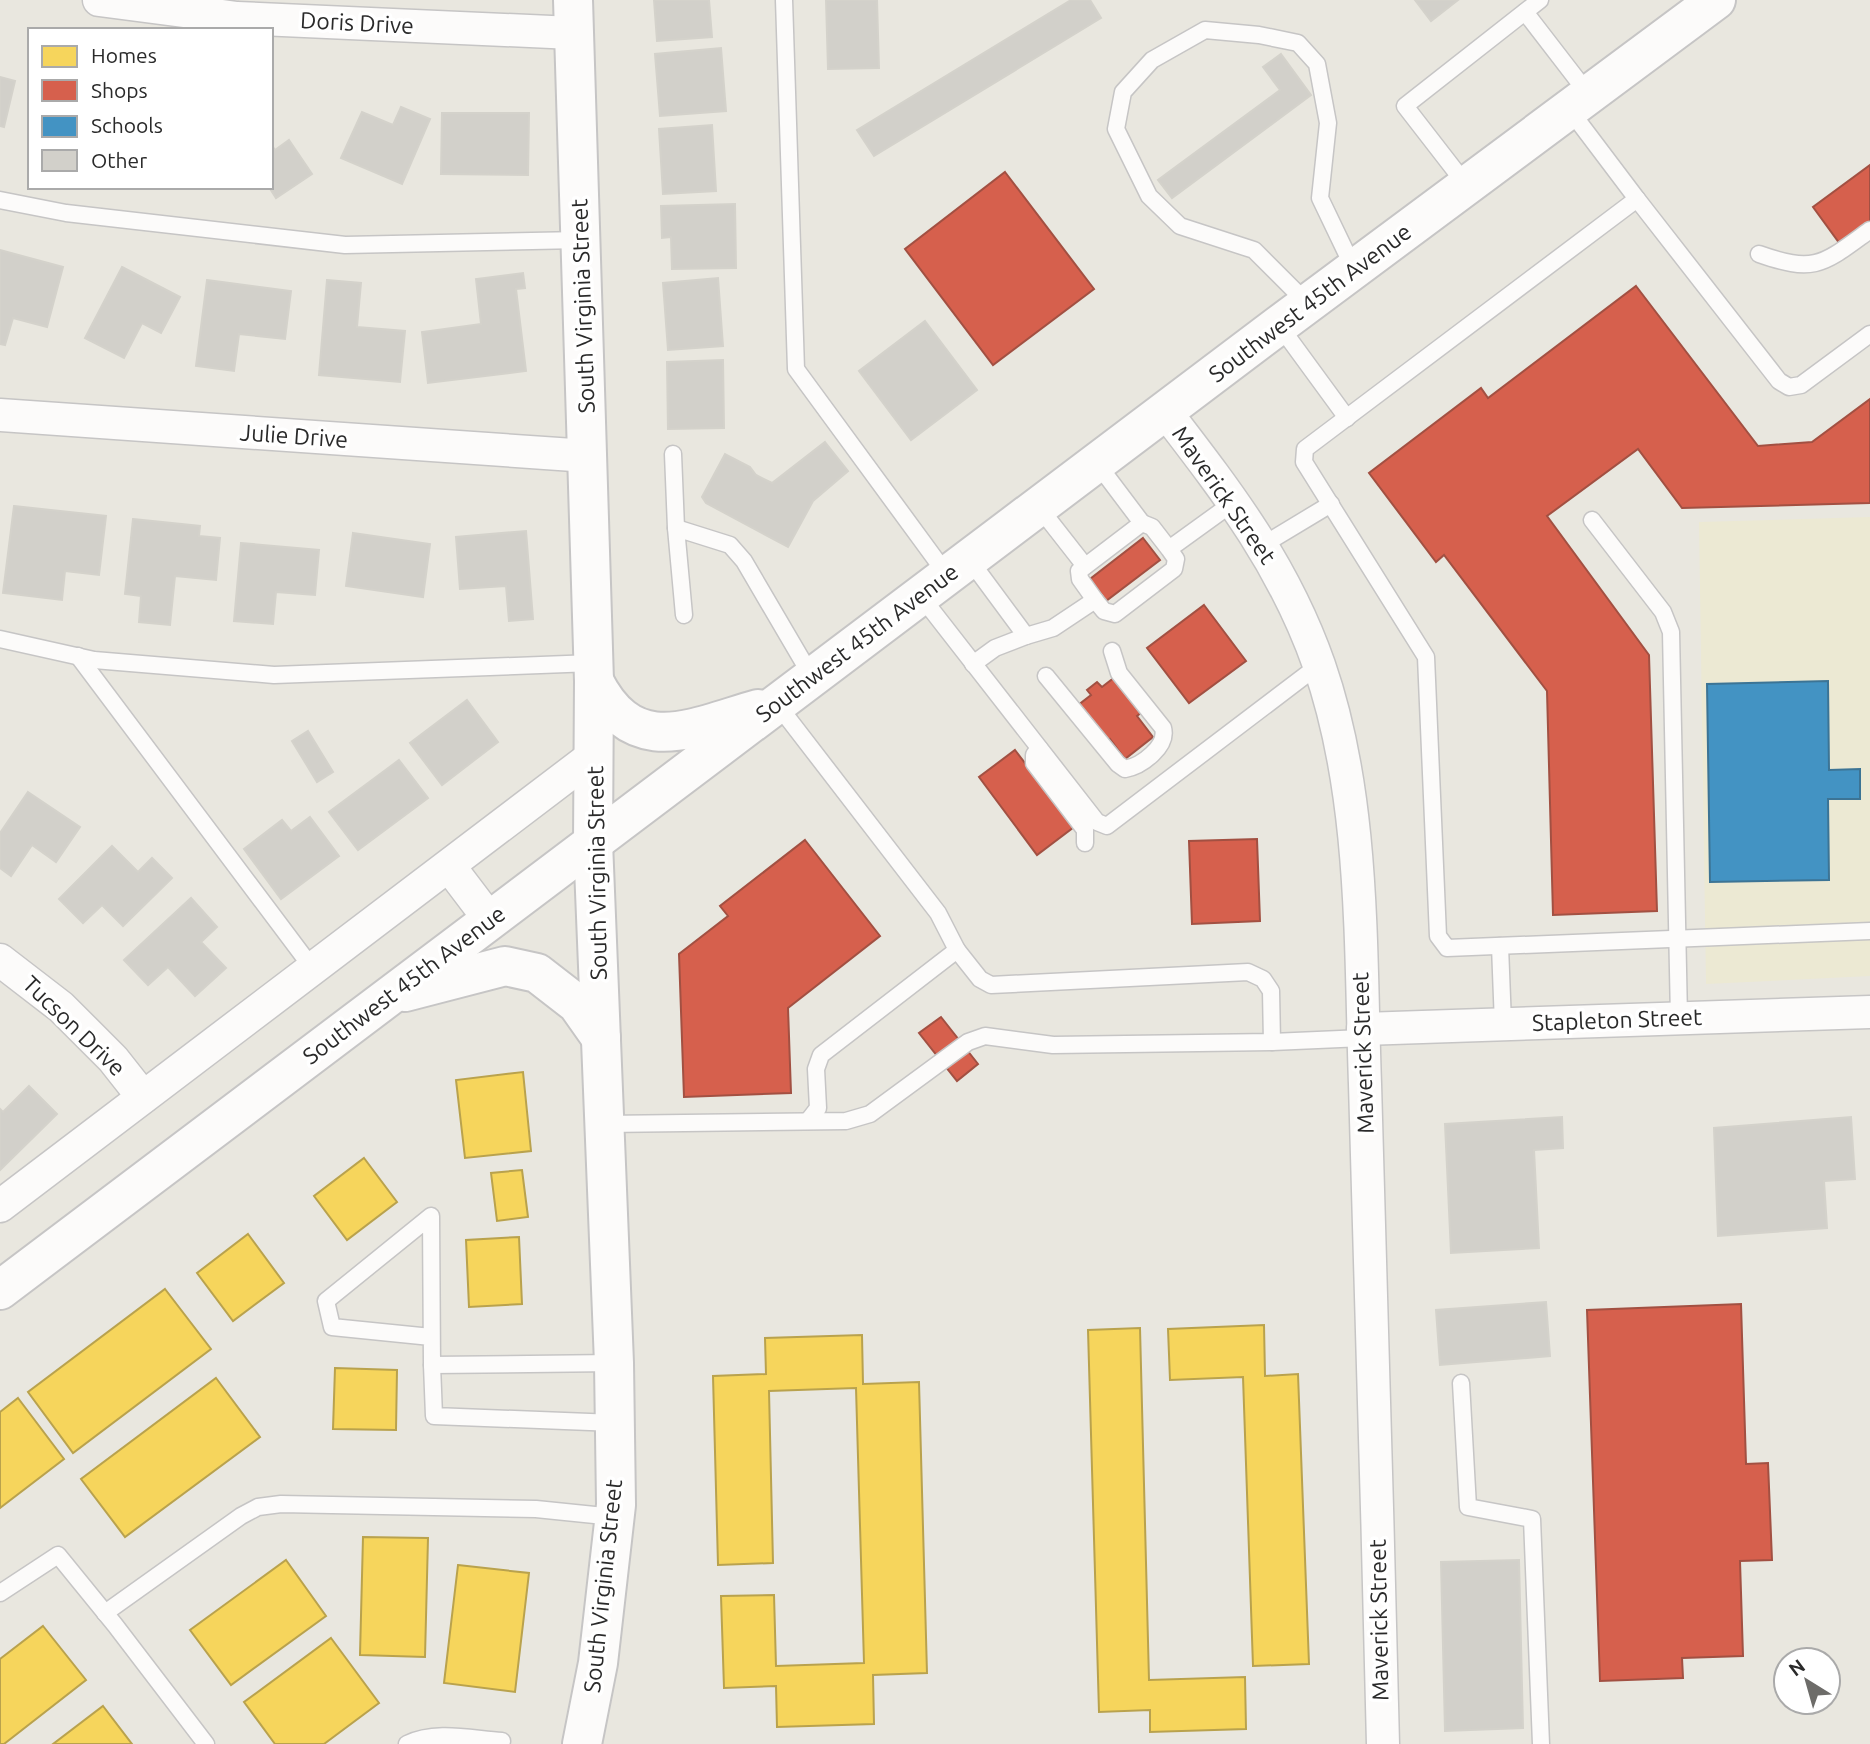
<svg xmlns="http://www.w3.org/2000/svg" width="1870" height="1744" viewBox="0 0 1870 1744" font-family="Ubuntu,sans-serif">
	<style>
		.education { fill: #ece9d3 }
		.homes { fill: #f6d55c; stroke: #b9a24d; stroke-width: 2 }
		.shops { fill: #d6604d; stroke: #a25042; stroke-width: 2 }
		.schools { fill: #4393c3; stroke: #3c7495; stroke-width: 2 }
		.building { fill: #d2d0ca; stroke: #d4d2cb; stroke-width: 2 }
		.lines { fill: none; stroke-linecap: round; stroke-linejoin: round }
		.lane-casing { stroke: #c6c5c5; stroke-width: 19 }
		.street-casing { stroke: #c6c5c5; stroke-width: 35 }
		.secondary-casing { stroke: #c6c5c5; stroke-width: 42 }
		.lane { stroke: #fcfbfa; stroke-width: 16 }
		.street { stroke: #fcfbfa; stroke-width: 32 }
		.secondary { stroke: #fcfbfa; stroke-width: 38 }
		.labels { text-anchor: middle; stroke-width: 7; stroke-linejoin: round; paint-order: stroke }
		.street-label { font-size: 23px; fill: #2a2a2a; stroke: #fff }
	</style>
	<rect width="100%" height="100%" fill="#e9e7df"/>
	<polygon class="education" points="1870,517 1870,976 1706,984 1699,522"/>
	<g class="homes">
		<polygon points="523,1072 531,1151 465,1158 456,1080"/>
		<polygon points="364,1158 397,1202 347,1240 314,1196"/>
		<polygon points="522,1170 528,1217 497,1221 491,1173"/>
		<polygon points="248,1234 284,1283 233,1321 197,1273"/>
		<polygon points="519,1237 522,1304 469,1307 466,1240"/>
		<polygon points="165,1289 211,1349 73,1453 28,1392"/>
		<polygon points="1264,1325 1265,1376 1298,1374 1309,1664 1253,1666 1243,1377 1170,1380 1168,1329"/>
		<polygon points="1140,1328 1149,1680 1245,1677 1246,1729 1150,1732 1150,1710 1099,1712 1088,1330"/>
		<polygon points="862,1335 863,1384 919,1382 927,1673 873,1675 874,1724 777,1727 776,1686 724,1688 721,1596 774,1595 776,1666 864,1663 856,1388 769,1391 773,1563 718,1565 713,1376 766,1374 765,1338"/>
		<polygon points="335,1368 397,1370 396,1430 333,1429"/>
		<polygon points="216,1378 260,1437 125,1537 81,1479"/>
		<polygon points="18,1398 64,1459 0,1508 0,1412"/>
		<polygon points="363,1537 428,1538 425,1657 360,1655"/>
		<polygon points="286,1560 326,1616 231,1685 190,1630"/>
		<polygon points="458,1565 529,1573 515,1692 444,1683"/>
		<polygon points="43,1626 86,1680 4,1744 0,1744 0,1659"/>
		<polygon points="331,1638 379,1703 324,1744 275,1744 244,1702"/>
		<polygon points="103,1706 132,1744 53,1744"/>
	</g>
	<g class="shops">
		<polygon points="1870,165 1870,222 1840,244 1813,207"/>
		<polygon points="1005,172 1094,289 993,365 905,249"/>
		<polygon points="1636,286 1758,446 1812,442 1870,399 1870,503 1682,508 1638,449 1547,516 1649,655 1657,911 1553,915 1547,691 1444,555 1436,562 1369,473 1481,388 1488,398"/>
		<polygon points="1143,538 1160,560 1106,601 1090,579"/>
		<polygon points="1204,605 1246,661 1189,703 1147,648"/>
		<polygon points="1115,677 1142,712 1137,716 1153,737 1125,759 1110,739 1105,743 1077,706 1091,695 1087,690 1097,682 1102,687"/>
		<polygon points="1015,750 1074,827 1037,855 979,777"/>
		<polygon points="1257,839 1260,921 1192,924 1189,841"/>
		<polygon points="805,840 880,936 788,1008 791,1093 684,1097 679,954 728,916 720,906"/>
		<polygon points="941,1017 978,1064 957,1081 919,1033"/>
		<polygon points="1741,1304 1746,1464 1768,1463 1772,1560 1740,1561 1743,1656 1682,1658 1683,1678 1600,1681 1587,1310"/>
	</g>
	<polygon class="schools" points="1828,681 1829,770 1860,769 1860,799 1828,799 1829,880 1710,882 1707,684"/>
	<g class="building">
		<polygon points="654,0 709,0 712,37 657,41"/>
		<polygon points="826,0 877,0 879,68 828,69"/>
		<polygon points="1071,0 1090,0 1101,18 874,156 857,130"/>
		<polygon points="1415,0 1458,0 1431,21"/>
		<polygon points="721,48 726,111 660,116 655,54"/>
		<polygon points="1281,54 1311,95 1172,198 1158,180 1280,90 1263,67"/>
		<polygon points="0,77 15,81 4,127 0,126"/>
		<polygon points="401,107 430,119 402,184 341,158 362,112 393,125"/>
		<polygon points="442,113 529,113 528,175 441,174"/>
		<polygon points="712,125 716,191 663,194 659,129"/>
		<polygon points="289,140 312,174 276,198 269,187 271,187 271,144 275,150"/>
		<polygon points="735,204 736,268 672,269 671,237 662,238 661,206"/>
		<polygon points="0,250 63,267 47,327 13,318 5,345 0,344"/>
		<polygon points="122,267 180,297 161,333 142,323 124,358 85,338"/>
		<polygon points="523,273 525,288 516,289 526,371 428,383 422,332 481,324 476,279"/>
		<polygon points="718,278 723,346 668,350 663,283"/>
		<polygon points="207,280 291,291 285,339 239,334 234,371 196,366"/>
		<polygon points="327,280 361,283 357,327 405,331 400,382 319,375"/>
		<polygon points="925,321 977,390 911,440 859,371"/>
		<polygon points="723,360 724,428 668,429 667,362"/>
		<polygon points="825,442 848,471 813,501 788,547 706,503 702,497 725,454 750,467 756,475 772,483"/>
		<polygon points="14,506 106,516 99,575 65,571 62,600 3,593"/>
		<polygon points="133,519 200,526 199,536 220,538 216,580 175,576 170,625 139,622 141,596 125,594"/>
		<polygon points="526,531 533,619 509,621 506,586 460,589 456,537"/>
		<polygon points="353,533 430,544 423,597 346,586"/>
		<polygon points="241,543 319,550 315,595 276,592 273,624 234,621"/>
		<polygon points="467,700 498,742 442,785 410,743"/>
		<polygon points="308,731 333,772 317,782 292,741"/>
		<polygon points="399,760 428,798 358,850 329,812"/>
		<polygon points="28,792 80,827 56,862 32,845 11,876 0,868 0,833"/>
		<polygon points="310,817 339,856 281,899 244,849 282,820 291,831"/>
		<polygon points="112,846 138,872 152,858 172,878 123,926 102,905 83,923 59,899"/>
		<polygon points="191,898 217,927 201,942 226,968 195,996 168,967 148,985 124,960"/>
		<polygon points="29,1086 57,1114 0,1170 0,1109 3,1112"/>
		<polygon points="1562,1117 1563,1148 1534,1150 1539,1248 1451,1253 1445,1124"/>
		<polygon points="1851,1117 1855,1179 1824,1181 1827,1228 1718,1236 1714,1128"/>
		<polygon points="1546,1302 1550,1356 1440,1365 1436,1310"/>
		<polygon points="1519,1560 1523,1728 1445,1731 1441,1562"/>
	</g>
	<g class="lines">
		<g class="lane-casing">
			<g id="lane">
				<polyline points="784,0 796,369 947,575"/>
				<polyline points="1525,12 1589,95"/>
				<polyline points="1569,109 1637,199"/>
				<polyline points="1467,186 1405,106 1540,0"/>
				<polyline points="0,200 66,213 345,245 580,240"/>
				<path d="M1759,254C1816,274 1823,264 1870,230"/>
				<polyline points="1308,304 1254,250 1180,226 1149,196 1116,129 1123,92 1152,60 1205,30 1259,35 1298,43 1317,64 1328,123 1320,198 1354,269"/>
				<polyline points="1279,325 1347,418"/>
				<polyline points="1870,334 1801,385 1789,387 1779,381 1637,199 1305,449 1304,462 1426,657 1438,936 1447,948 1870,931"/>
				<polyline points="673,454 676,528"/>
				<polyline points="1096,462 1142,523"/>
				<polyline points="1038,506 1085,566"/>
				<polyline points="1592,520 1663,612 1671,632 1679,1018"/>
				<polyline points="1263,545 1331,504"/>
				<polyline points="1169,549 1152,527 1142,523 1079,571 1080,579 1095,600 1104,611 1115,614 1174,569 1176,559 1169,549 1234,502"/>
				<polyline points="969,559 1026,636 1053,628 1095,600"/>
				<polyline points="920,595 1097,822 1107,826 1319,665"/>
				<polyline points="684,615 676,528 730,545 744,561 812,677"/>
				<polyline points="0,639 94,660 274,675 593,663"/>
				<polyline points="78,656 313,969"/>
				<polyline points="973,664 995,648 1026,636"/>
				<path d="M1046,676L1118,764L1125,769C1142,766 1168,746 1163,728L1119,673L1112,651"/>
				<polyline points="777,704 938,913 957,950 821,1055 816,1069 818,1108 808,1121"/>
				<polyline points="1039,748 1034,755 1034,763 1085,830 1085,843"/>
				<polyline points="1500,946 1503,1024"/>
				<polyline points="957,950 980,979 991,985 1248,972 1263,979 1271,991 1272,1042"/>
				<polyline points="605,1124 846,1121 870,1114 968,1042 985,1036 1053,1045 1272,1042 1363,1038"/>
				<polyline points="431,1337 332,1327 326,1301 431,1216 432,1365 614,1363"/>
				<polyline points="432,1365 434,1416 615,1423"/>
				<polyline points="1461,1383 1468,1507 1532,1519 1541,1744"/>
				<polyline points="0,1593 58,1555 115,1625 206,1744"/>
				<polyline points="105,1613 241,1516 258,1507 281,1504 536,1509 614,1517"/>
				<path d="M407,1744C436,1730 471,1739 502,1741"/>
			</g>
		</g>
		<g class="street-casing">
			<g id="street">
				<polyline points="99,0 237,18 573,33"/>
				<path d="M1165,411C1228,493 1284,565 1319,665C1365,797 1360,946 1365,1084C1373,1304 1377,1524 1383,1744"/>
				<polyline points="0,415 588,456"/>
				<polyline points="449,866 490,920"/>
				<polyline points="0,960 61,1007 113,1059 143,1097"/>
				<polyline points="1363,1029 1870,1012"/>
				<polyline points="0,1206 594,755"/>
			</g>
		</g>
		<g class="secondary-casing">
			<g id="secondary">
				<polyline points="573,0 594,681 593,842 614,1363 616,1505 598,1663 582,1744"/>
				<path d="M594,681C634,760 691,728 758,709"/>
				<polyline points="405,992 505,966 537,973 577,1004 601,1038"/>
				<polyline points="0,1290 1279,325 1716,0"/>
			</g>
		</g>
		<use href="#lane" class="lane"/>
		<use href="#street" class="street"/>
		<use href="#secondary" class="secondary"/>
	</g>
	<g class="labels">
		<g class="street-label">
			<text transform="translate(357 23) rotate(3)" y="8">Doris Drive</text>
			<text transform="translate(1310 303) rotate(-37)" y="8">Southwest 45th Avenue</text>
			<text transform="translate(583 306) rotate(-92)" y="8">South Virginia Street</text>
			<text transform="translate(294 436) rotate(4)" y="8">Julie Drive</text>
			<text transform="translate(1224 495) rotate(55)" y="8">Maverick Street</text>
			<text transform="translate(857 643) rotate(-37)" y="8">Southwest 45th Avenue</text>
			<text transform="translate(597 873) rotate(-91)" y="8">South Virginia Street</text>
			<text transform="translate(404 985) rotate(-37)" y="8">Southwest 45th Avenue</text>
			<text transform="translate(1617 1020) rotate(-2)" y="8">Stapleton Street</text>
			<text transform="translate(74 1026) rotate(44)" y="8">Tucson Drive</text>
			<text transform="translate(1363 1053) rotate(-92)" y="8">Maverick Street</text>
			<text transform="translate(603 1586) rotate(-84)" y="8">South Virginia Street</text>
			<text transform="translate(1379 1620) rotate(-91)" y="8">Maverick Street</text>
		</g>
	</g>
	<rect x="28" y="28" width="245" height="161" fill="#ffffff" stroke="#aaaaaa" stroke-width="2"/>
	<rect x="42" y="46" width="35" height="21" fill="#f6d55c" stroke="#aaaaaa" stroke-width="2"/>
	<text x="91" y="63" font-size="21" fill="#2a2a2a">Homes</text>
	<rect x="42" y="80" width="35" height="21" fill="#d6604d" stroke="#aaaaaa" stroke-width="2"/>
	<text x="91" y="98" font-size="21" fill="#2a2a2a">Shops</text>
	<rect x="42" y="116" width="35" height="21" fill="#4393c3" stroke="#aaaaaa" stroke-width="2"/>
	<text x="91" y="133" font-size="21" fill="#2a2a2a">Schools</text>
	<rect x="42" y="150" width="35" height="21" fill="#d2d0ca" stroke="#aaaaaa" stroke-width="2"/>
	<text x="91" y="168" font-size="21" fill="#2a2a2a">Other</text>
	<g transform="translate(1807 1681) rotate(323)"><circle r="33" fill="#ffffff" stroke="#aaaaaa" stroke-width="2"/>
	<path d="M0-5L12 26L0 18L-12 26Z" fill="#6d6c69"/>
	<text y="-10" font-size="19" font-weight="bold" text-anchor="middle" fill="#2a2a2a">N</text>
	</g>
</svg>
